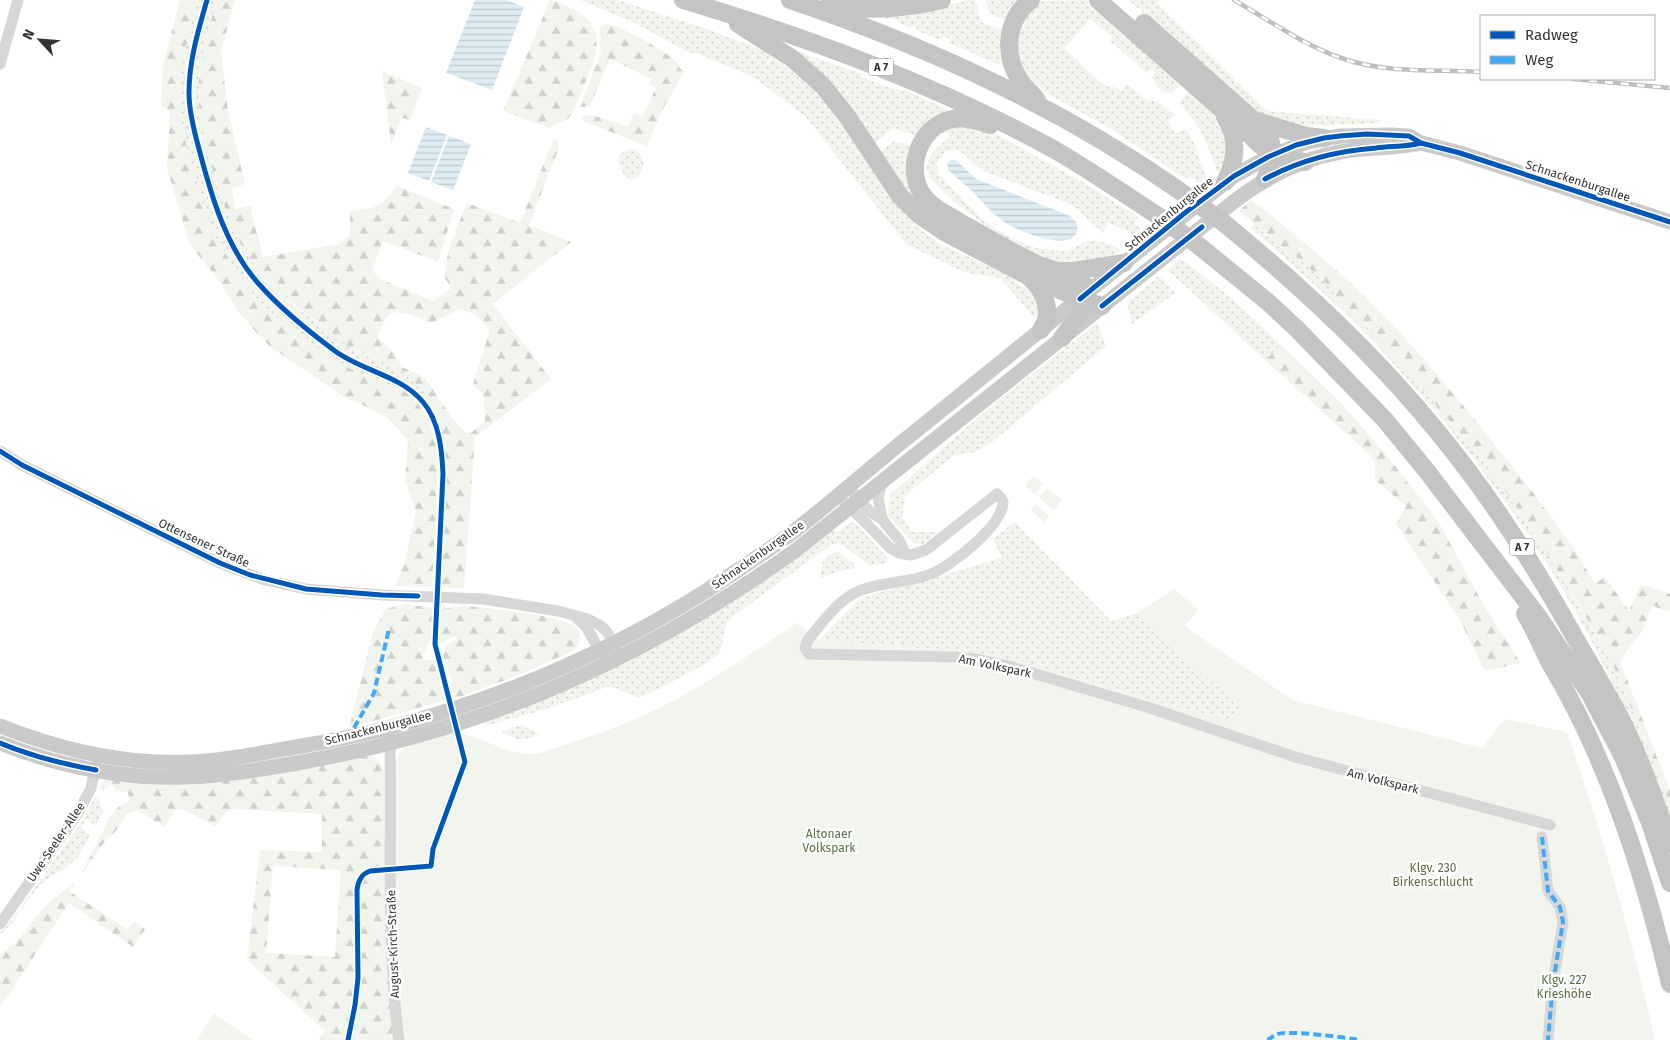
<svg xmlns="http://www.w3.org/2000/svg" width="1670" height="1040" viewBox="0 0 1670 1040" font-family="'Fira Sans',sans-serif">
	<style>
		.grass { fill: url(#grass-dots) }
		.forest { fill: url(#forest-firs); fill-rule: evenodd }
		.park { fill: #f1f5ed }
		.water { fill: url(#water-rules) }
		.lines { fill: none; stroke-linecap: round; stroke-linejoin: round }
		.minor { stroke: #d7d7d7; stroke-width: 11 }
		.major { stroke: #cacaca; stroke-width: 15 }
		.highway { stroke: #c4c4c4; stroke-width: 18 }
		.rail-casing { stroke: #bebebe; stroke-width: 4.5 }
		.rail { stroke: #fff; stroke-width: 2.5; stroke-dasharray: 8; stroke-linecap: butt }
		.highway-bridge { stroke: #c4c4c4; stroke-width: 18 }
		.quiet { stroke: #3fa9f5; stroke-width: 4; stroke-dasharray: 8 4; stroke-linecap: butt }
		.cycleway-casing { stroke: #fff; stroke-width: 8 }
		.cycleway { stroke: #0057b8; stroke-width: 5 }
		.labels { text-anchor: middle; stroke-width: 5; stroke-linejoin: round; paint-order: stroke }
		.shield { fill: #fff; stroke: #707070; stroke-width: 1 }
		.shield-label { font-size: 11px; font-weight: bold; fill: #333 }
		.street-label { font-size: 12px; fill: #333; stroke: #fff }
		.park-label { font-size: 12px; fill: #56703f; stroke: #fff }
	</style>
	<defs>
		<pattern id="grass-dots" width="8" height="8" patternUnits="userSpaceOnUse" patternTransform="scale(1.25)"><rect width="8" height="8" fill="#f1f5ed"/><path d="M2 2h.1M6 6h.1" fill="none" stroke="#cfd2cc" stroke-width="1.8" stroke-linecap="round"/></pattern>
		<pattern id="forest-firs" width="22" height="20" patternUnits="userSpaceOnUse" patternTransform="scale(1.25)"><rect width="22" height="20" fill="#f1f5ed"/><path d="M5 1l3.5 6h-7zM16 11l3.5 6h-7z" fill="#cfd2cc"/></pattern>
		<pattern id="water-rules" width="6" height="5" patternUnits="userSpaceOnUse" patternTransform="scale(1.25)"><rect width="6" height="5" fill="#ddebf3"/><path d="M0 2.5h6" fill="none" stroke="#becad1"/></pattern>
	</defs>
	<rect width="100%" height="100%" fill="#fff"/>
	<g class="grass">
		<polygon points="197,0 203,0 194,28 187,60 184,89 185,105 192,138 208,198 217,224 245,274 253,285 271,303 334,355 352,365 393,384 366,376 335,361 269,311 253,295 216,240 202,202 188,153 178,104 180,73"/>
		<polygon points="211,0 217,0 201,60 199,75 202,124 219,192 235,232 264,280 298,309 355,350 401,370 427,394 428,401 411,385 339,349 307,324 260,280 234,239 216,198 194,108 193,84 196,57"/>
		<polygon points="580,0 617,0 707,29 764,51 781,63 812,88 836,114 895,203 917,227 940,244 1002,272 1028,290 1037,301 1041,312 1034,317 1000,278 967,273 907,245 805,116 752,76 696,53 690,53 631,21"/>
		<polygon points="969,0 975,0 981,22 1004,31 1002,50 999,53 1002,62 1000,65 949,43 951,39 943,36 940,40 916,30 916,26 913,25 910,28 893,19 883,18 883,16 913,13"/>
		<polygon points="986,0 1022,0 1008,21 990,14"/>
		<path d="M1090,0L1180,80V85L1171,93C1161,94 1156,85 1152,77L1155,73L1151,69L1147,73L1110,41L1112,37L1090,19L1064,49L1105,86L1115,87L1121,91L1127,84L1148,101H1157L1176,116L1168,120L1175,134L1186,129L1195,145L1208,183L1204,186L1190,176L1186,179L1111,129L1036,87L1030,83L1016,61L1017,25L1039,1Z"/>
		<polygon points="1129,0 1159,0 1157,3 1267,111 1380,120 1380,123 1311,126 1300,129 1263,117 1245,106"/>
		<polygon points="796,51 862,74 861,77 890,88 907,91 960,115 918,136 893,128 874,144"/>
		<path d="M1191,91L1217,116L1225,129L1228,156L1220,173L1217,171C1207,143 1201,125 1179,104L1188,92Z"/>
		<path d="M951,126L983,128L994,133L1084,183L1138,217L1134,224L1147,233L1135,243L1130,232L1108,223L1104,233C1091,224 1083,212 1070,204L983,171L961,152L955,150L946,151L937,163L938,173L940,176L979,216L996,229L1013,239L1036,248L1068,251L1087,241L1094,240L1114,246L1121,251L1110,258L1089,265L1051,262L997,234L952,200L931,179L927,169L928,161L934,151L949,137V133H939Z"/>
		<polygon points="894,141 913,146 910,157 948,225 902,188 878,154"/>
		<polygon points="631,148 639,152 644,164 639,176 632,180 624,175 618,162 620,154"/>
		<path d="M1254,224L1284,250L1293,253L1333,290L1337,299L1377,337L1471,446L1497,479L1559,572L1614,667L1650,753L1670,810V822C1652,776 1635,730 1614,686C1556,562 1473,449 1380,349C1340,306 1295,267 1251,228Z"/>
		<polygon points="1180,258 1230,297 1281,345 1265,360 1168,270"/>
		<polygon points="1159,276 1175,293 1132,324 1127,303"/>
		<polygon points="1097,323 1106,346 991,443 975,452 954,455 905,496 902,517 912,532 938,532 924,544 915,544 888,516 890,495 991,406"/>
		<path d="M851,522L856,524L887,557V563L870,566L843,545L832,544L731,618C721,628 726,643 718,654C711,663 653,692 640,697C628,697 620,686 607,687L549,708L493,724H484L485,722C549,696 616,672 675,636C729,603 780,565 832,529L838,532Z"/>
		<polygon points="1015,522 1111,621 1137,613 1242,709 1233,721 1162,703 1021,662 979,653 819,640 862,597 942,576 1002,557 993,539"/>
		<polygon points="835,552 839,552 855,565 855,568 839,571 821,578 820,576 823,561"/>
		<polygon points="521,725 542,735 520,740 502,733 503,731"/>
		<path d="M95,797L99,800L103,811L95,826L87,818L81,827L90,836C83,850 77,861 64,869C56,874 48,878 41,884C26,900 17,921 0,935V933L17,913L83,820Z"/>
	</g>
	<g class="forest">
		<polygon points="180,0 197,0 180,73 178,104 188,153 202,202 216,240 253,295 269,311 335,361 366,376 393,384 407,392 413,398 425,413 430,422 437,450 438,466 432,587 395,586 404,565 416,511 405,481 408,440 389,419 359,403 344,397 272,348 259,336 236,308 220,282 194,250 189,242 167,168 170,111 161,106 163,66"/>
		<path d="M217,0H235L221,51L228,111L245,184L231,188L236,209L250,206L263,257L339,244L350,236V211C377,208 380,208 397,186L454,209L438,262L383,241L372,270L380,279L433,301L450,289L449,284L444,277C446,251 457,228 467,203L520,223L554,138L559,143L558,150L529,225L571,242L493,304L551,379L475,437L464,588L441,587L447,469L441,428L438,418L428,401L427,394L401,370L346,345L273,288C239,256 224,208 211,164C205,144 199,121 199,101C197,66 207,33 217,0ZM461,309L476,315L490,330L473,384L484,396L485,421L471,433L465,432L452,418L425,378L402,367L394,353L378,338V333L389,314L394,312L412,315L431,323Z"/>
		<path d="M550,0C623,21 593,61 573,112L568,119L549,128L503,111Z"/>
		<path d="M607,24C620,26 665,50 674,60C678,64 679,68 684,72L660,114L647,146L585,122L581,116L592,115L628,127L634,113L642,117L656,88L649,84L652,79L610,59L590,106L580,107L601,52L600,28L602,26Z"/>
		<polygon points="382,71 422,88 410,120 402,118 391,144"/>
		<path d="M1251,200L1266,211C1298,238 1331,264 1361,293C1411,341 1455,395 1498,449C1533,492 1568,536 1595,584L1605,577L1629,611L1641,584L1670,594V612L1653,606L1642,631L1620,661L1670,791V810L1650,753L1614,667L1578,603L1530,527L1497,479L1471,446L1377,337L1337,298L1333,290L1293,253L1284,250L1239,211Z"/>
		<polygon points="1281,345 1341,403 1389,458 1439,523 1487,611 1521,663 1485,671 1459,619 1396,524 1406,506 1375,480 1375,462 1369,454 1265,360"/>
		<polygon points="406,604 432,608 431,638 422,659 434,661 445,700 349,728 373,631 386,609"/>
		<path d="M465,606C488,608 560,615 575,627C580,630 581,635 580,640C579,646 576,649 571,652L511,678L454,699L450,686L452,682L443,654L445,647L457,638L455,636L440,644L438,639L440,609Z"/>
		<path d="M367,755L377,758L384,769L395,1040H318L325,1031L247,960L260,850L322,852V814L233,809L226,812L215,827L184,809L175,810L164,827L138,810L128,813L112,836L108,837L83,873L82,872L111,815L117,808L129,801L128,792L116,791L113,785H109L104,790L98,788L105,780ZM273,866L341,870L335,957L266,953Z"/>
		<polygon points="73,883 75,885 69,891 128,930 134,921 145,929 133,947 69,903 0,1008 0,954 16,942 46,905"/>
	</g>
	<g class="park">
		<polygon points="1033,476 1043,484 1035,494 1025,486"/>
		<polygon points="1047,488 1062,500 1054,510 1039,498"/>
		<polygon points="1036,504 1049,516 1044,522 1031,510"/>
		<path d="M1174,589L1199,610L1184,626L1293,700L1482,748L1505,719L1567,732C1602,833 1631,935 1655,1040H403L396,955L395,767C399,748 404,745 422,740C431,737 443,732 452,732C485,735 508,759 541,753C582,739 625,726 663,706C710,682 753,652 797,623L819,640L979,653L1021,662L1162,703L1233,721L1242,709L1137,613Z"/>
		<polygon points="214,1014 253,1040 197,1040"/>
	</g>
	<g class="water">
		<polygon points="475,0 507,0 524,7 492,90 446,73"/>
		<polygon points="426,127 447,135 429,181 408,173"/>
		<polygon points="449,136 471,144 453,190 431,182"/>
		<path d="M951,160L957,161L976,179L1070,216C1075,220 1079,224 1077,232C1070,250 1031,235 1017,229C998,221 986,205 971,190C964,183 955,177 948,170L947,164Z"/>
	</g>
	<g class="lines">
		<g class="minor">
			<polyline points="0,64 18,0"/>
			<polyline points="0,451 22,465 220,563 265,580 306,589 382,595 483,599 558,611 588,619 601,626 607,632 614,643 615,651"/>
			<polyline points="882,483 878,497 882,519"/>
			<polyline points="848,487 870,512 882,519 889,528 899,540 905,554"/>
			<path d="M844,502L867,524L890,548L899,553L911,555L926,550L997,494C1000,497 1003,499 1003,503C1002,526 951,566 931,574C906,584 877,581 853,594C835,604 821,624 808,640L805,648L809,654L955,657L975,659L1012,667L1150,708L1295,757L1550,825"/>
			<polyline points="575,616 587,628 599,650 603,655"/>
			<path d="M387,735L390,748C392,846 386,943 399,1040"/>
			<polyline points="1542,837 1548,891 1560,907 1563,922 1553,983 1548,1040"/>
			<polyline points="0,924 78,813 91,788 98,754"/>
		</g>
		<g class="major">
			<path d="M0,726C60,750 127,765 191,762C226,761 261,753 296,747C440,724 582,669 706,591C735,572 765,553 793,532C833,501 872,466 912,434C1014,352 1115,269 1218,188L1234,176L1268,157L1307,142L1340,136L1390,135L1409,136L1421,143L1460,153L1670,222"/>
			<path d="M0,743C57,766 122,779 183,777C223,776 263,769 302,762C485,730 646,658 796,550L1232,203C1264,178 1300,159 1340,152C1367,147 1395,149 1421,143"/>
		</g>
		<g class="highway">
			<path d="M683,0C812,39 937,85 1055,150C1091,171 1126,195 1161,218"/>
			<path d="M790,0C932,48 1064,109 1187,196"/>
			<path d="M1031,0C1005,20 1003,56 1021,82C1025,88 1032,94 1037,100"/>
			<path d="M1098,0L1245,130C1266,153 1273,157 1305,162"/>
			<path d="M828,6C866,11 905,9 942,0"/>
			<path d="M1144,23L1266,131C1276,147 1273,163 1265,179"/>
			<polyline points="738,24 793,59 823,86 847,116 900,196 919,215 946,233 1026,275 1085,301 1102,306"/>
			<polyline points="1257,121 1306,136 1324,138"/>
			<path d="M990,125C979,121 965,116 953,119C918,125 902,174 927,200C935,209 948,215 958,221C985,236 1011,252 1039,265C1050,270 1077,274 1084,285C1094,300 1071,326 1062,338"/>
			<path d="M1225,182C1236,162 1239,137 1225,117"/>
			<path d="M1225,224C1301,286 1374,354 1436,430C1489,494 1534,564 1574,636C1590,664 1607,692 1622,721C1641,760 1656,802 1670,844"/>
			<polyline points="1199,246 1268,302 1297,329 1385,420 1426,470 1540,619 1590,694 1623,757 1649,820 1670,883"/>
			<polyline points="1062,271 1074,271 1124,263"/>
			<path d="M1029,277C1044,291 1054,311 1041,330"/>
			<path d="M1525,614C1535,630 1542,648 1551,665C1609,762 1644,874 1670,984"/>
		</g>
		<g class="rail-casing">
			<g id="rail">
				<path d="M1234,0C1269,20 1303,45 1341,58C1386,74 1435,69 1481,72"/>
				<polyline points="1573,79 1670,88"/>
			</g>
		</g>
		<use href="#rail" class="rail"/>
		<g class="highway-bridge">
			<polyline points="1187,196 1225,224"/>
			<polyline points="1161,218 1199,246"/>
		</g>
		<g class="quiet">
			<polyline points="354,728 374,693 388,633 388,627"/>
			<polyline points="1542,837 1548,891 1560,907 1563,922 1553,983 1548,1040"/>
			<path d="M1271,1040L1269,1039C1271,1038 1273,1036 1275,1035C1287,1029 1346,1038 1361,1040"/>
		</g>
		<g class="cycleway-casing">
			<g id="cycleway">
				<path d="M207,0C198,31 189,61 189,93C189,112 194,131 199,149C211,195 226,247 258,283C280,308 308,331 335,351C362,371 400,375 423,402C439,421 442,449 443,474L435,644L465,762L433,849L431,866L370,871C361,874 358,881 357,890L358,978L355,1005L348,1040"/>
				<path d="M1265,179C1300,160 1336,151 1376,148C1391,146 1406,147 1421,143"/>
				<polyline points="1080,299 1186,212 1234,176 1268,157 1296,145 1324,138 1340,136 1367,134 1409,136 1421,143 1460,153 1670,222"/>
				<polyline points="1102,306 1202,227"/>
				<polyline points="0,451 22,465 220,563 250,575 306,589 382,595 418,596"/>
				<path d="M0,743C31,756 63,764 96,770"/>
			</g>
		</g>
		<use href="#cycleway" class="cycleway"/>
	</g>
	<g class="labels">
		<g class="shield">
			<rect x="868.5" y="58.5" width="25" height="17" rx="4"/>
			<rect x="1509.5" y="538.5" width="25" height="17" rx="4"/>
		</g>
		<g class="shield-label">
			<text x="881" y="71">A 7</text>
			<text x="1522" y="551">A 7</text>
		</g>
		<g class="street-label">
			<text transform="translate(1578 181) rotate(18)" y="4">Schnackenburgallee</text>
			<text transform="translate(1169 214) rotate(-39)" y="4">Schnackenburgallee</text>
			<text transform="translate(204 543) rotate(25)" y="4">Ottensener Straße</text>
			<text transform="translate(758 555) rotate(-35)" y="4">Schnackenburgallee</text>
			<text transform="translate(995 666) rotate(12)" y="4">Am Volkspark</text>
			<text transform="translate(378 728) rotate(-14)" y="4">Schnackenburgallee</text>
			<text transform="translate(1383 781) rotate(14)" y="4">Am Volkspark</text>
			<text transform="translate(56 842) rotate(-56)" y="4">Uwe-Seeler-Allee</text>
			<text transform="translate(393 944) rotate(-92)" y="4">August-Kirch-Straße</text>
		</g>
		<g class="park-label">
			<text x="829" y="838">Altonaer<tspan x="829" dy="14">Volkspark</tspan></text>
			<text x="1433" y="872">Klgv. 230<tspan x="1433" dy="14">Birkenschlucht</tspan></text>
			<text x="1564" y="984">Klgv. 227<tspan x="1564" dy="14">Krieshöhe</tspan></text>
		</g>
	</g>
	<rect x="1480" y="15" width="175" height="65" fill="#ffffff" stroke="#adadad"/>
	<rect x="1490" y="31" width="25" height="8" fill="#0057b8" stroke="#adadad"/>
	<text x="1525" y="40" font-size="15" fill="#333333">Radweg</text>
	<rect x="1490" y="56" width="25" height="8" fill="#3fa9f5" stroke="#adadad"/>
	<text x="1525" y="65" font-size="15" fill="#333333">Weg</text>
	<g transform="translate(40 40) rotate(296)" stroke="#ffffff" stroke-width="4" paint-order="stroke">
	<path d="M0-4L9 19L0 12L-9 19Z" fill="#333333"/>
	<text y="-8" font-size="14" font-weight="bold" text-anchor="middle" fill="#333333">N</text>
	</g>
</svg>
